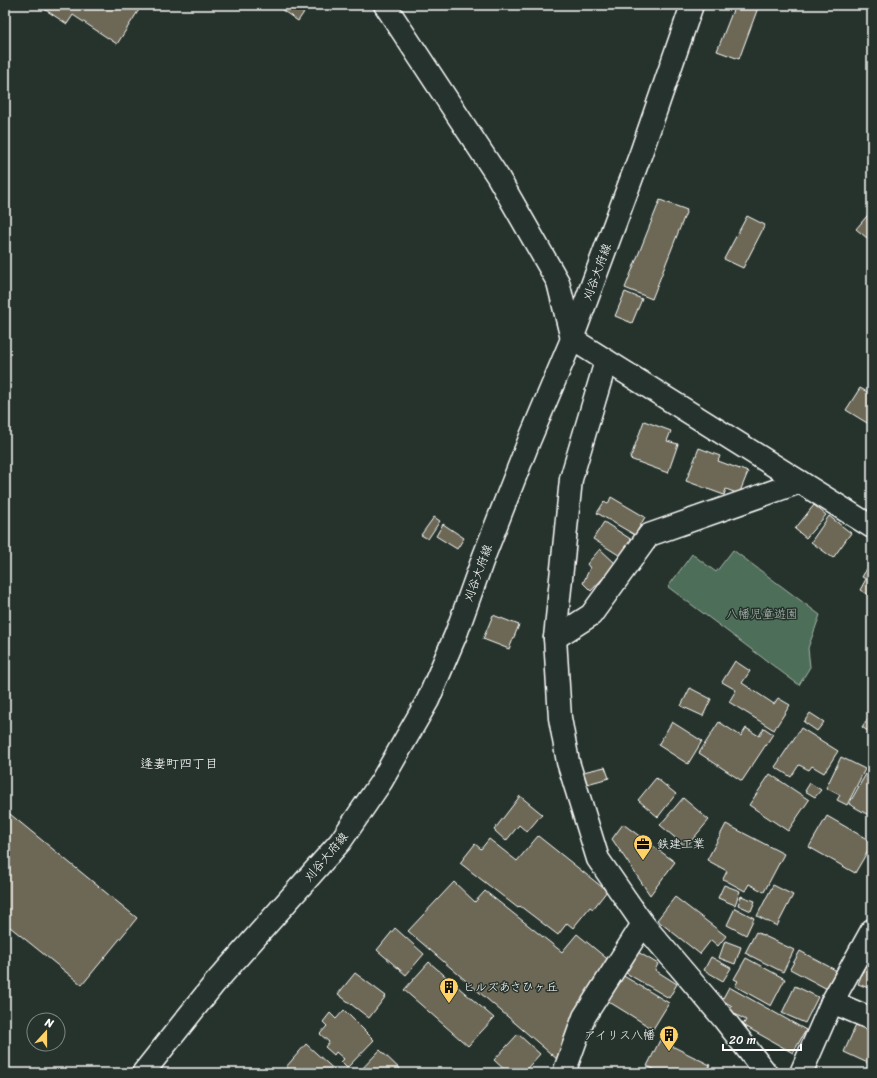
<svg xmlns="http://www.w3.org/2000/svg" width="877" height="1078" viewBox="0 0 877 1078" font-family="Sriracha,'Klee One',sans-serif">
	<style>
		.green { fill: #4e6e59; stroke: #a6b6ac }
		.building { fill: #6c6855; stroke: #fff }
		.lines { fill: none; stroke-linecap: round; stroke-linejoin: round }
		.minor-casing { stroke: #fff; stroke-width: 25 }
		.major-casing { stroke: #fff; stroke-width: 25 }
		.minor { stroke: #26332d; stroke-width: 22 }
		.major { stroke: #26332d; stroke-width: 22 }
		.labels { text-anchor: middle; stroke-width: 3; stroke-linejoin: round; paint-order: stroke }
		.street-label { font-size: 12px; fill: #fff; stroke: #26332d }
		.park-label { font-size: 12px; fill: #afbeb4; stroke: #26332d }
		.poi-label { font-size: 12px; fill: #fff; stroke: #26332d; text-anchor: start }
		.neighbourhood-label { font-size: 13px; fill: #fff; stroke: #26332d }
	</style>
	<rect width="100%" height="100%" fill="#26332d"/>
	<filter id="ink" filterUnits="userSpaceOnUse"><feTurbulence type="fractalNoise" baseFrequency=".025" numOctaves="2"/><feDisplacementMap in="SourceGraphic" scale="8" xChannelSelector="R" yChannelSelector="G"/><feConvolveMatrix kernelMatrix="1 2 1 2 8 2 1 2 1" color-interpolation-filters="sRGB"/></filter>
	<g filter="url(#ink)">
		<polygon class="green" points="733,550 820,615 808,648 810,667 799,685 668,587 692,554 716,572"/>
		<g class="building">
			<polygon points="38,5 142,5 117,44 73,15 67,24"/>
			<polygon points="275,5 309,5 298,21"/>
			<polygon points="735,5 759,5 739,59 717,51"/>
			<polygon points="660,200 687,210 652,299 625,288"/>
			<polygon points="872,210 872,242 856,229"/>
			<polygon points="747,216 765,225 743,268 724,259"/>
			<polygon points="625,292 642,299 632,323 615,316"/>
			<polygon points="860,388 871,394 872,393 872,426 846,410"/>
			<polygon points="644,421 671,431 667,441 678,444 668,473 630,459"/>
			<polygon points="699,448 720,456 718,461 748,472 739,494 726,489 724,495 686,481"/>
			<polygon points="611,497 645,517 635,535 597,513 604,502 608,504"/>
			<polygon points="814,505 826,515 806,538 795,529"/>
			<polygon points="829,516 851,533 833,558 811,542"/>
			<polygon points="434,517 440,521 428,539 421,535"/>
			<polygon points="604,522 632,540 622,557 593,539"/>
			<polygon points="443,524 464,538 457,549 436,536"/>
			<polygon points="600,549 616,564 591,591 583,583 590,568 587,564"/>
			<polygon points="872,560 872,597 860,590 866,579 862,577"/>
			<polygon points="493,615 519,625 509,649 483,639"/>
			<polygon points="735,661 750,671 742,683 774,704 778,698 790,705 774,730 729,702 736,690 722,682"/>
			<polygon points="690,688 711,699 703,716 681,706"/>
			<polygon points="872,712 872,734 862,727"/>
			<polygon points="810,713 824,722 817,731 804,722"/>
			<polygon points="672,722 702,741 688,764 658,745"/>
			<polygon points="719,722 741,736 746,728 759,736 764,728 773,734 742,781 699,753"/>
			<polygon points="801,728 838,751 824,773 812,766 809,770 799,765 791,777 775,767"/>
			<polygon points="841,757 865,769 847,805 837,800 840,795 826,788"/>
			<polygon points="605,767 609,778 587,784 583,772"/>
			<polygon points="867,772 872,775 872,817 849,804"/>
			<polygon points="770,774 809,800 788,831 749,805"/>
			<polygon points="656,778 676,794 658,817 638,800"/>
			<polygon points="810,783 821,790 815,797 805,791"/>
			<polygon points="520,796 542,814 527,832 519,825 506,841 494,830"/>
			<polygon points="683,798 709,820 686,847 660,825"/>
			<polygon points="5,810 137,918 82,985 5,923"/>
			<polygon points="827,816 872,842 872,844 855,873 809,847"/>
			<polygon points="623,824 675,862 650,895 612,839"/>
			<polygon points="726,824 784,854 764,892 749,884 745,891 723,879 727,871 707,860"/>
			<polygon points="538,836 607,891 593,909 590,907 573,928 567,923 558,935 520,906 518,908 460,863 475,844 481,849 489,839 517,861"/>
			<polygon points="454,882 475,902 485,891 562,952 577,934 611,962 558,1060 408,931"/>
			<polygon points="724,885 740,891 735,905 718,898"/>
			<polygon points="773,885 793,895 777,926 757,916"/>
			<polygon points="741,896 755,901 751,911 738,905"/>
			<polygon points="675,897 726,936 718,946 711,940 700,954 657,920"/>
			<polygon points="735,908 754,918 746,935 727,925"/>
			<polygon points="395,928 424,954 406,975 377,950"/>
			<polygon points="756,932 794,950 783,972 745,953"/>
			<polygon points="725,941 741,947 735,964 719,958"/>
			<polygon points="800,951 839,972 829,990 790,969"/>
			<polygon points="638,952 658,964 655,970 677,984 669,998 626,973"/>
			<polygon points="869,956 872,957 872,985 871,989 858,984"/>
			<polygon points="711,957 731,968 723,981 704,970"/>
			<polygon points="746,958 785,979 771,1006 735,986 738,981 734,979"/>
			<polygon points="429,962 494,1018 468,1046 404,990"/>
			<polygon points="355,973 386,996 369,1018 338,994"/>
			<polygon points="622,975 669,1003 653,1029 606,1000"/>
			<polygon points="795,986 818,997 805,1023 782,1013"/>
			<polygon points="729,987 806,1030 793,1053 743,1025 746,1020 729,1011 732,1006 722,1000"/>
			<polygon points="344,1010 374,1040 347,1068 341,1062 344,1059 336,1052 334,1055 325,1047 329,1042 320,1034 327,1026 323,1022 330,1013 336,1019"/>
			<polygon points="857,1023 872,1029 872,1065 844,1052"/>
			<polygon points="518,1034 540,1054 523,1073 508,1073 494,1060"/>
			<polygon points="660,1040 710,1065 706,1073 662,1073 647,1066"/>
			<polygon points="306,1044 338,1073 293,1073 286,1067"/>
			<polygon points="380,1050 404,1073 358,1073"/>
		</g>
		<g class="lines">
			<g class="minor-casing">
				<g id="minor">
					<polyline points="385,5 498,177 558,282 572,339 872,527"/>
					<polyline points="606,361 571,479 555,638 560,718 568,762 598,859 643,924 723,1018 766,1073"/>
					<polyline points="555,638 591,615 649,535 800,482"/>
					<polyline points="832,1002 872,1019"/>
					<polyline points="566,1073 565,1070 584,1017 643,924"/>
					<polyline points="801,1073 832,1002 872,930"/>
				</g>
			</g>
			<g class="major-casing">
				<polyline id="major" points="143,1073 214,984 340,842 381,782 428,700 456,634 484,556 529,441 572,339 641,153 692,5"/>
			</g>
			<use href="#minor" class="minor"/>
			<use href="#major" class="major"/>
		</g>
	</g>
	<defs>
		<g id="office-pin" transform="scale(1)"><path d="M0 17L-7.5 6A9.5 9.5 0 1 1 7.5 6Z" fill="#ffd166" stroke="#26332d"/><path d="M-6-3h4V-5.5h4V-3h4V5H-6ZM-1-4.5V-3h2v-1.5ZM-6 0V1H6V0Z" fill="#111"/></g>
		<g id="building-pin" transform="scale(1)"><path d="M0 17L-7.5 6A9.5 9.5 0 1 1 7.5 6Z" fill="#ffd166" stroke="#26332d"/><path d="M-4-6H4V6H1V3H-1V6H-4ZM-2.5-4.3h1.7v1.8h-1.7ZM.8-4.3h1.7v1.8H.8ZM-2.5-1h1.7V.8h-1.7ZM.8-1h1.7V.8H.8Z" fill="#111"/></g>
	</defs>
	<g fill-rule="evenodd">
		<use href="#office-pin" x="643" y="844"/>
		<use href="#building-pin" x="449" y="987"/>
		<use href="#building-pin" x="669" y="1035"/>
	</g>
	<g class="labels">
		<g class="street-label">
			<text transform="translate(597 272) rotate(-70)" y="4">刈谷大府線</text>
			<text transform="translate(478 573) rotate(-70)" y="4">刈谷大府線</text>
			<text transform="translate(326 857) rotate(-50)" y="4">刈谷大府線</text>
		</g>
		<g class="park-label">
			<text x="762" y="618">八幡児童遊園</text>
		</g>
		<g class="poi-label">
			<text x="657" y="848">鉄建工業</text>
			<text x="463" y="991">ヒルズあさひヶ丘</text>
			<text x="655" y="1039" text-anchor="end">アイリス八幡</text>
		</g>
		<g class="neighbourhood-label">
			<text x="179" y="768">逢妻町四丁目</text>
		</g>
	</g>
	<rect width="877" height="1078" fill="none" stroke="#26332d" stroke-width="20"/>
	<rect x="10" y="10" width="857" height="1058" fill="none" stroke="#fff" stroke-width="1.5" filter="url(#ink)"/>
	<g transform="translate(46 1032) rotate(21)"><circle r="19" fill="#26332d" stroke="#7d8581"/>
	<path d="M0-3L7 15L0 10L-7 15Z" fill="#ffd166"/>
	<text y="-6" font-size="11" font-weight="bold" text-anchor="middle" fill="#ffffff">N</text>
	</g>
	<path d="M723 1044v6h78v-6" fill="none" stroke="#ffffff" stroke-width="2"/>
	<text x="729" y="1044" font-size="12" fill="#ffffff" stroke="#26332d" stroke-width="3" paint-order="stroke">20 m</text>
</svg>
